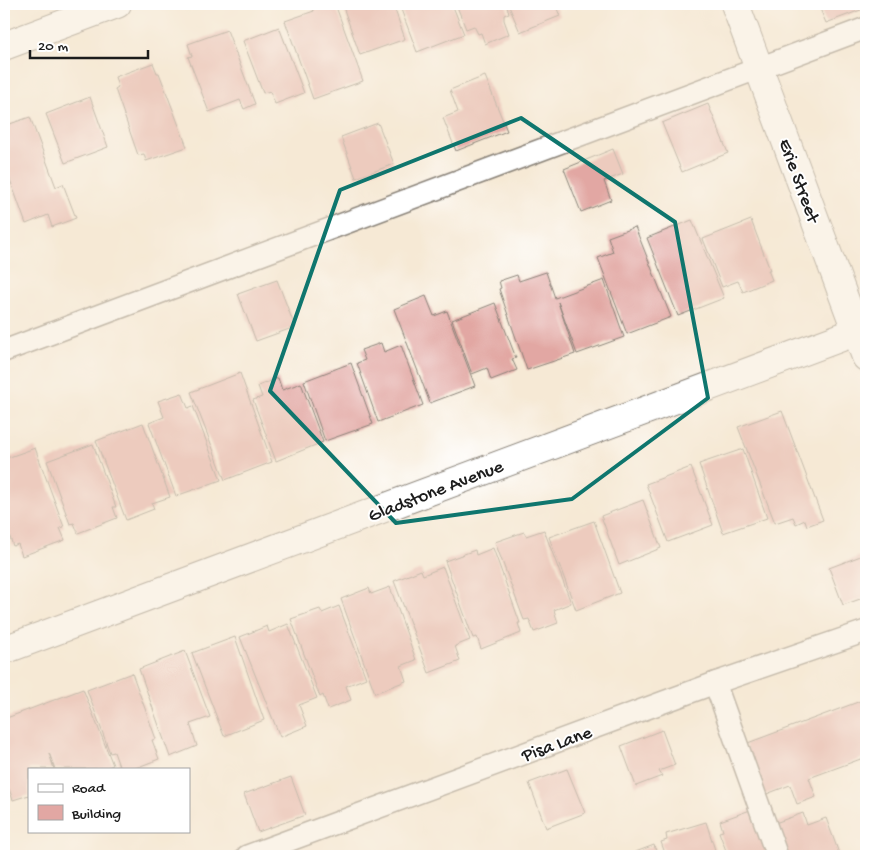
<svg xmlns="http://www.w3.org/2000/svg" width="870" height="860" viewBox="0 0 870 860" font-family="'Gochi Hand',sans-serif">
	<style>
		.building { fill: #e2a7a3 }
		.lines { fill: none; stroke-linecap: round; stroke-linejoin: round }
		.lane-casing { stroke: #898278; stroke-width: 24 }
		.street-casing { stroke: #898278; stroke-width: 30 }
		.lane { stroke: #fff; stroke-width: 21 }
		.street { stroke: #fff; stroke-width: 28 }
		.marked { fill: none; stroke: #0f766e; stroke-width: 4; stroke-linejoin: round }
		.labels { text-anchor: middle; stroke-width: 4; stroke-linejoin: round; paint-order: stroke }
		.street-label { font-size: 19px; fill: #1c1c1c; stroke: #fff }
	</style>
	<rect width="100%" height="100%" fill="#fff"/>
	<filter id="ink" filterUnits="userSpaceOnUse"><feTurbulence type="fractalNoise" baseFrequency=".02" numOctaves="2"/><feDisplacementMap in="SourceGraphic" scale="10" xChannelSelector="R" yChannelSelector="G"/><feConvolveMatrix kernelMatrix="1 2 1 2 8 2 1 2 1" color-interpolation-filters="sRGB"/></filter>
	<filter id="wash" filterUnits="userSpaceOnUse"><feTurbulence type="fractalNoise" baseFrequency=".0096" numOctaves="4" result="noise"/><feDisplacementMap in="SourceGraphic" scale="20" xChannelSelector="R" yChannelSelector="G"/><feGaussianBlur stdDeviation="1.12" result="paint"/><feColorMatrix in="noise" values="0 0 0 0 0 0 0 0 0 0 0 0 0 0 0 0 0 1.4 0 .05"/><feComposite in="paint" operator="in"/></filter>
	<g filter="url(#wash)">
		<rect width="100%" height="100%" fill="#f6e9d5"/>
		<g id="blocks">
			<g class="building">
				<polygon points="311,4 335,4 363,81 313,99 285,21 314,11"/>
				<polygon points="342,4 393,4 405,39 360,55"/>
				<polygon points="399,4 452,4 464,34 417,52"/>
				<polygon points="456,4 506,4 509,13 504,15 504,20 509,34 485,44 481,33 478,34 474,26 466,29"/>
				<polygon points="508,4 555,4 560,16 520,32"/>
				<polygon points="818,4 866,4 866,8 826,23"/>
				<polygon points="279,27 304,93 275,104 270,91 263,93 243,41"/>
				<polygon points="227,30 255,104 244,109 240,100 209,112 188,57 192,56 188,44"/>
				<polygon points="153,63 157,73 159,73 187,147 146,161 144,154 138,155 115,89 118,87 115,77"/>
				<polygon points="485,76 507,131 456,151 443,118 458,112 450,90"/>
				<polygon points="90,97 108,147 65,163 46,114"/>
				<polygon points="708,104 728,153 682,172 662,123"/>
				<polygon points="30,117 56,187 63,184 76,218 52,227 48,215 26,224 4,163 4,126"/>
				<polygon points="378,123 394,164 356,178 341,137"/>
				<polygon points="613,149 623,174 604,181 611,200 581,212 564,169"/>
				<polygon points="692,220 724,298 678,316 647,238"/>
				<polygon points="751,220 770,270 768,270 772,280 743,292 738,281 722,287 703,239"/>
				<polygon points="635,227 671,317 627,334 598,258 613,252 608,237"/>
				<polygon points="546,272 555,298 604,280 624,337 577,354 558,302 575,354 527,370 499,289 501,288 499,281 517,275 519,281"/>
				<polygon points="277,280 295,327 256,341 238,294"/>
				<polygon points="426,296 434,316 447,311 475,386 430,403 394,309"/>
				<polygon points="495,303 516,358 512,359 517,370 491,380 487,368 472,374 452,320"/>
				<polygon points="381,343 384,352 401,345 423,405 378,422 357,363 365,360 361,350"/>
				<polygon points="351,363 373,424 325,441 304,381"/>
				<polygon points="240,373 272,462 225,480 191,392"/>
				<polygon points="278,378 282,390 301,383 323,442 276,461 253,400 262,397 258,386"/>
				<polygon points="182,393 188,408 193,406 221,480 176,496 149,423 164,417 158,401"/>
				<polygon points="782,411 823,520 807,526 805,520 796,524 793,517 775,523 738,427"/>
				<polygon points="143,423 170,497 152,503 154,509 126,520 96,441"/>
				<polygon points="93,444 116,507 113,507 117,518 78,533 74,523 70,524 47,461"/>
				<polygon points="35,448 64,527 60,528 65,540 22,556 18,544 13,546 4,520 4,459"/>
				<polygon points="743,449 767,518 723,533 699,464"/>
				<polygon points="691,467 713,525 668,542 646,484"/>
				<polygon points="643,500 661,548 619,565 601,516"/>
				<polygon points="594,521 620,593 576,610 549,537"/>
				<polygon points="544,530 571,603 554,610 558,623 534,632 529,619 524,620 495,542 524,532 526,536"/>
				<polygon points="493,548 520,623 518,623 521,633 481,649 477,637 473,638 445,561 475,550 476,555"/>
				<polygon points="866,554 866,597 843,605 829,568"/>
				<polygon points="443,567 470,640 455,646 460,661 429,673 394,581 421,570 423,575"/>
				<polygon points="390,587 416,660 401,666 406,681 375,693 341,599 369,588 371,594"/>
				<polygon points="339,606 366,678 346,686 351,700 328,709 323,695 320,697 291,619 320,609 322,613"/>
				<polygon points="288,624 317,698 299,705 307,726 280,737 240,637 267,626 269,632"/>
				<polygon points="235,637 264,720 224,736 192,653"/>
				<polygon points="185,651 210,717 190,724 197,746 170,757 139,669"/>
				<polygon points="132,673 156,739 152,740 159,759 133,769 120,769 114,752 110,753 87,690"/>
				<polygon points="83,689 113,765 104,769 55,769 49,753 54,769 29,769 29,795 13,800 9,789 6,790 4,783 4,719"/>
				<polygon points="866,699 866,757 809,778 816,797 797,804 790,785 764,795 745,744"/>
				<polygon points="662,730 675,765 659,771 662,776 636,786 621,746"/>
				<polygon points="567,769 585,813 546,828 529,783"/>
				<polygon points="291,777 305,815 258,832 244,794"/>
				<polygon points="753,809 771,856 728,856 719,832 723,831 720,821"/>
				<polygon points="803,813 807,825 826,818 840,856 788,856 775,823"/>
				<polygon points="706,822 717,856 666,856 661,842 667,840 666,834"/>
				<polygon points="654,845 658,856 625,856"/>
			</g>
		</g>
	</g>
	<g filter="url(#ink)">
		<use href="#blocks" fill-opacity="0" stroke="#898278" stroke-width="1"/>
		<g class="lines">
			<g class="lane-casing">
				<g id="lane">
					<polyline points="4,351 866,28"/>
					<polyline points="715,683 777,856"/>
					<polyline points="247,856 715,683 866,631"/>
				</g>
			</g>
			<g class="street-casing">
				<g id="street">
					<polyline points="735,4 866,357"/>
					<polyline points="4,46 117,4"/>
					<polyline points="4,650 866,328"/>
				</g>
			</g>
			<use href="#lane" class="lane"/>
			<use href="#street" class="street"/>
		</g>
	</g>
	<path d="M0 0H870V860H0ZM521,118L675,222L708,398L572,499L396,523L270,391L340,190Z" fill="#f6e9d5" fill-opacity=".55" fill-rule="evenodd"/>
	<path class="marked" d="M521,118L675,222L708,398L572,499L396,523L270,391L340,190Z"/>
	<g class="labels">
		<g class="street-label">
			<text transform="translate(801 180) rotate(70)" y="7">Erie Street</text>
			<text transform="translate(435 489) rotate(-21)" y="7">Gladstone Avenue</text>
			<text transform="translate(556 742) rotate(-20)" y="7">Pisa Lane</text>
		</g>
	</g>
	<rect width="870" height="860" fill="none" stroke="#fff" stroke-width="20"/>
	<rect x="28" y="768" width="162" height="65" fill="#ffffff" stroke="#a4a4a4"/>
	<rect x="38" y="784" width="25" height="8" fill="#ffffff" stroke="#a4a4a4"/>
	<text x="72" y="792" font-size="15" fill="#1c1c1c">Road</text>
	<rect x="38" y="805" width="25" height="15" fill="#e2a7a3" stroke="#a4a4a4"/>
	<text x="72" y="818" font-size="15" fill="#1c1c1c">Building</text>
	<path d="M30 50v8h118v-8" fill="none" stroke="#1c1c1c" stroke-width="2.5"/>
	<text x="38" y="50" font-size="15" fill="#1c1c1c" stroke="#ffffff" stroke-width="4" paint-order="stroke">20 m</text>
</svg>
